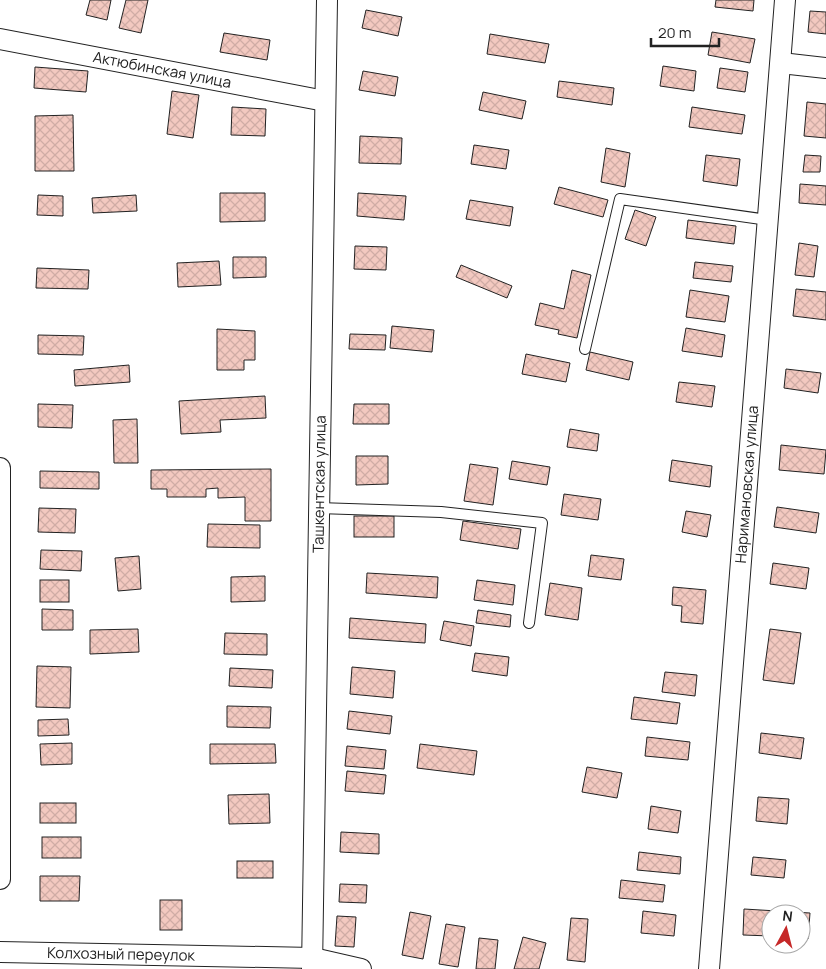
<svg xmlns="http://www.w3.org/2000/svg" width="826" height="969" viewBox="0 0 826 969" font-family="Manrope,sans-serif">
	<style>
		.building { fill: url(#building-cross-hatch); stroke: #222 }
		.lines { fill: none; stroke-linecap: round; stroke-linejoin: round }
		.service-casing { stroke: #222; stroke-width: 12 }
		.minor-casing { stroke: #222; stroke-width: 22 }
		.service { stroke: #fff; stroke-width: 10 }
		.minor { stroke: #fff; stroke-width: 20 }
		.labels { text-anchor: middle; stroke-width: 4; stroke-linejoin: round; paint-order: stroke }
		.street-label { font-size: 15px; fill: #222; stroke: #fff }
	</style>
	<defs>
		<pattern id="building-cross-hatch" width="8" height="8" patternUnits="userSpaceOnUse" patternTransform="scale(1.25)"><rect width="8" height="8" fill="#f3c9c0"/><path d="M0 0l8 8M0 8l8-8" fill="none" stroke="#d0aca5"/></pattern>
	</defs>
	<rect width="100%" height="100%" fill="#fff"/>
	<g class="building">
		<polygon points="90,0 111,0 107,20 86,15"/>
		<polygon points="126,0 148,0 141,33 119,28"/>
		<polygon points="716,0 754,0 753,11 715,7"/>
		<polygon points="366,10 402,17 398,36 362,28"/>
		<polygon points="810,11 826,12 826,34 808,32"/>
		<polygon points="712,32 755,39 750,63 708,55"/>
		<polygon points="224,33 270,40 267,60 220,52"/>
		<polygon points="490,34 549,44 545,63 487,54"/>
		<polygon points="663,66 696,71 694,91 660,86"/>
		<polygon points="35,67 88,71 86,92 34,88"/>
		<polygon points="720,68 748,72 745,92 717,88"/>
		<polygon points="363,71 398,77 395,96 359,90"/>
		<polygon points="559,81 614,88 612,105 557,97"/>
		<polygon points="172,91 199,95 193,138 167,134"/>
		<polygon points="483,92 526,101 522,119 479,110"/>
		<polygon points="807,102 826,104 826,138 804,136"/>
		<polygon points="232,107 266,109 265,136 231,135"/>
		<polygon points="692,107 745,115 742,134 689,127"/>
		<polygon points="73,115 74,171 35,171 35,116"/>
		<polygon points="360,136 402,138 401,164 359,163"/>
		<polygon points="474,145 509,150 506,169 471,164"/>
		<polygon points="606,148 630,153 625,187 601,182"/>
		<polygon points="706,155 740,159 737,186 703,181"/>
		<polygon points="805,155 821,156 820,172 803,172"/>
		<polygon points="800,184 826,186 826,205 799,203"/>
		<polygon points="559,187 608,200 603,217 554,204"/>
		<polygon points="220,193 265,193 265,221 220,222"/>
		<polygon points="358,193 406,196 404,220 357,216"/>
		<polygon points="38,195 63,196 63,216 37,215"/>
		<polygon points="136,195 137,211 93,213 92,198"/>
		<polygon points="470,200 513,207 510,226 466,219"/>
		<polygon points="635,210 656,217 646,246 625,239"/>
		<polygon points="688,220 736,226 734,244 686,238"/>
		<polygon points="799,243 818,246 814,277 795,275"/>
		<polygon points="355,246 387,247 386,270 354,269"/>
		<polygon points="233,257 266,257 266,277 233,278"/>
		<polygon points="219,261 221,285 178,287 177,263"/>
		<polygon points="695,262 733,266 731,282 693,278"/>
		<polygon points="461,265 512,286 507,298 456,277"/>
		<polygon points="37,268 89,270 88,289 36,288"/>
		<polygon points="572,270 591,275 577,338 558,334 559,330 535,325 540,303 564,309"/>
		<polygon points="796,289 826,292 826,320 793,316"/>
		<polygon points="690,290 729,296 725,322 686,317"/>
		<polygon points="392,326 434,330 432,352 390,348"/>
		<polygon points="686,328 725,335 722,357 682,351"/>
		<polygon points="217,329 255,331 255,360 244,360 244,370 217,370"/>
		<polygon points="350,334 386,335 385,350 349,349"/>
		<polygon points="38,335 84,336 83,355 38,354"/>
		<polygon points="590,352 633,362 629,380 586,370"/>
		<polygon points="526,354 570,363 566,382 522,374"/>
		<polygon points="129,365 130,382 75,386 74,370"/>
		<polygon points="786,369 821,373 818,393 784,388"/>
		<polygon points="679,382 715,386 712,407 676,402"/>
		<polygon points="265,396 266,418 220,420 221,432 181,434 179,401"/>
		<polygon points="38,404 73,405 72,428 38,427"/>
		<polygon points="354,404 389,404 389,424 353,424"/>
		<polygon points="137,419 138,463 114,463 113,420"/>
		<polygon points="570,429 599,434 597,451 567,447"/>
		<polygon points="781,445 826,450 824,474 779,470"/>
		<polygon points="356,456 388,456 388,484 356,485"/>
		<polygon points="672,460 712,466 710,487 669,481"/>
		<polygon points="512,461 550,467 547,485 509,479"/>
		<polygon points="470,464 498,468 493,505 464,501"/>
		<polygon points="271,469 271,521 245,521 245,497 218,498 218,488 206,489 206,497 167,497 167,489 151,489 151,470"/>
		<polygon points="40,471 99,472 99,489 40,488"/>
		<polygon points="564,494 601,499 598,520 561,515"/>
		<polygon points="777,507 819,513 816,533 774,527"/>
		<polygon points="39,508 76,509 75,533 38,532"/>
		<polygon points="686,511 711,515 707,537 682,532"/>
		<rect x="354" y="516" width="40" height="21"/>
		<polygon points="463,521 521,529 518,549 460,540"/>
		<polygon points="208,524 260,525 260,548 207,547"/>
		<polygon points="41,550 82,551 81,571 40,569"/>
		<polygon points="591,555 624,559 621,580 588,576"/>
		<polygon points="139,556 141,589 118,591 115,558"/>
		<polygon points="773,563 809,568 806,589 770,584"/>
		<polygon points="367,573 438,577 437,598 366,593"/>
		<polygon points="265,576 265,601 231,602 231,577"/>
		<rect x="40" y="580" width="29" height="22"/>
		<polygon points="477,580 515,585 513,605 474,600"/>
		<polygon points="550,583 582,588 578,620 545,615"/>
		<polygon points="673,587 706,590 703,624 681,622 682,606 672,605"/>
		<polygon points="42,609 73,610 73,630 42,630"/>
		<polygon points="478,610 511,615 510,627 476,623"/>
		<polygon points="350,618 426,624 425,643 349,638"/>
		<polygon points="444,621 474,626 471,646 440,640"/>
		<polygon points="138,629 139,652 90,654 90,630"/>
		<polygon points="770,629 801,633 794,684 763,680"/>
		<polygon points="225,633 267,634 267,655 224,654"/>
		<polygon points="475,653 509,657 507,676 472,671"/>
		<polygon points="37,666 71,667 70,708 36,707"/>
		<polygon points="352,667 395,671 393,698 350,694"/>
		<polygon points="230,668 273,670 272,688 229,686"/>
		<polygon points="665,672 697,675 695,696 662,692"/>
		<polygon points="634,697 680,703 677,724 631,719"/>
		<polygon points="227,706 271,707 270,728 227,727"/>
		<polygon points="349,711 392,716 390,734 347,729"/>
		<polygon points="68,719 69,735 38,736 38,720"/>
		<polygon points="761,733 804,738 801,759 759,753"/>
		<polygon points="647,737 690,742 688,760 645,756"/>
		<polygon points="72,743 72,764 41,765 40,744"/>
		<polygon points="210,744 275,744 276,763 210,764"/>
		<polygon points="420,744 477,751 474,775 417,768"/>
		<polygon points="347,746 386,750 384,769 345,766"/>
		<polygon points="587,767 622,773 617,798 582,792"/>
		<polygon points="347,771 386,775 384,794 345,791"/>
		<polygon points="269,794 270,823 229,824 228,795"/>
		<polygon points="758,797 789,799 787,824 756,821"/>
		<rect x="40" y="803" width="36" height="20"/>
		<polygon points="651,806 681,811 678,833 648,829"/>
		<polygon points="341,832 379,834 379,854 340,852"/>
		<rect x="42" y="837" width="39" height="21"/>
		<polygon points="639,852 681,857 680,874 637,870"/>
		<polygon points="753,857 786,860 784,878 751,875"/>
		<rect x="237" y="861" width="36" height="17"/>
		<polygon points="40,876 80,876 79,901 40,901"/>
		<polygon points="621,880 665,885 663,902 619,898"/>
		<polygon points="340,884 367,885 366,903 339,902"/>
		<rect x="160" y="900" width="22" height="30"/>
		<polygon points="744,909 810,913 808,939 801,938 801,914 771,914 771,936 743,935"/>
		<polygon points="643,911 676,915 674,936 641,933"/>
		<polygon points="410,912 431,916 423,959 402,955"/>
		<polygon points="337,916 356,917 354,947 335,946"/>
		<polygon points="571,918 588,919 585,962 567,960"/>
		<polygon points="446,924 465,927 458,967 439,964"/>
		<polygon points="523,937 546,943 539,969 514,969"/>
		<polygon points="479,938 498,940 495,969 476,969"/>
	</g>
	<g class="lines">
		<g class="service-casing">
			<g id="service">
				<polyline points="585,349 620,199 768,220"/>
				<polyline points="318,508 441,512 542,523 529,623"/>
			</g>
		</g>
		<g class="minor-casing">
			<g id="minor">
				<path id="s1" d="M0,39L325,101"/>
				<polyline points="781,63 826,68"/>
				<polyline points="0,468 0,879"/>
				<path id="s2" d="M0,952L313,958L361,969"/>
				<path id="s3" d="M312,969L327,0"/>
				<path id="s4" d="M709,969L785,0"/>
			</g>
		</g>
		<use href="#service" class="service"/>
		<use href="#minor" class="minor"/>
	</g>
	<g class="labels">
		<g class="street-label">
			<text dy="5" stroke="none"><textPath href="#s1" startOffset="165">Актюбинская улица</textPath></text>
			<text dy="5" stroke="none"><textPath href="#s3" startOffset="485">Ташкентская улица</textPath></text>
			<text dy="5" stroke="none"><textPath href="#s4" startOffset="486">Наримановская улица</textPath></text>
			<text dy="5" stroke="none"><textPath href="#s2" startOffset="121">Колхозный переулок</textPath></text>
		</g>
	</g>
	<g transform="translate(786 929) rotate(7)"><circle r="24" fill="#ffffff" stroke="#a7a7a7"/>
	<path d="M0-4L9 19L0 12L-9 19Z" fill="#c62828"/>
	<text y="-8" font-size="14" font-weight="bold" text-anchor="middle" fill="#222222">N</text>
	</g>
	<path d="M651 38v8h68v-8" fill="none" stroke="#222222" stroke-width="2.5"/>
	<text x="658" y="38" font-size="15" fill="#222222" stroke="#ffffff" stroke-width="4" paint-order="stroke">20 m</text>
</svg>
